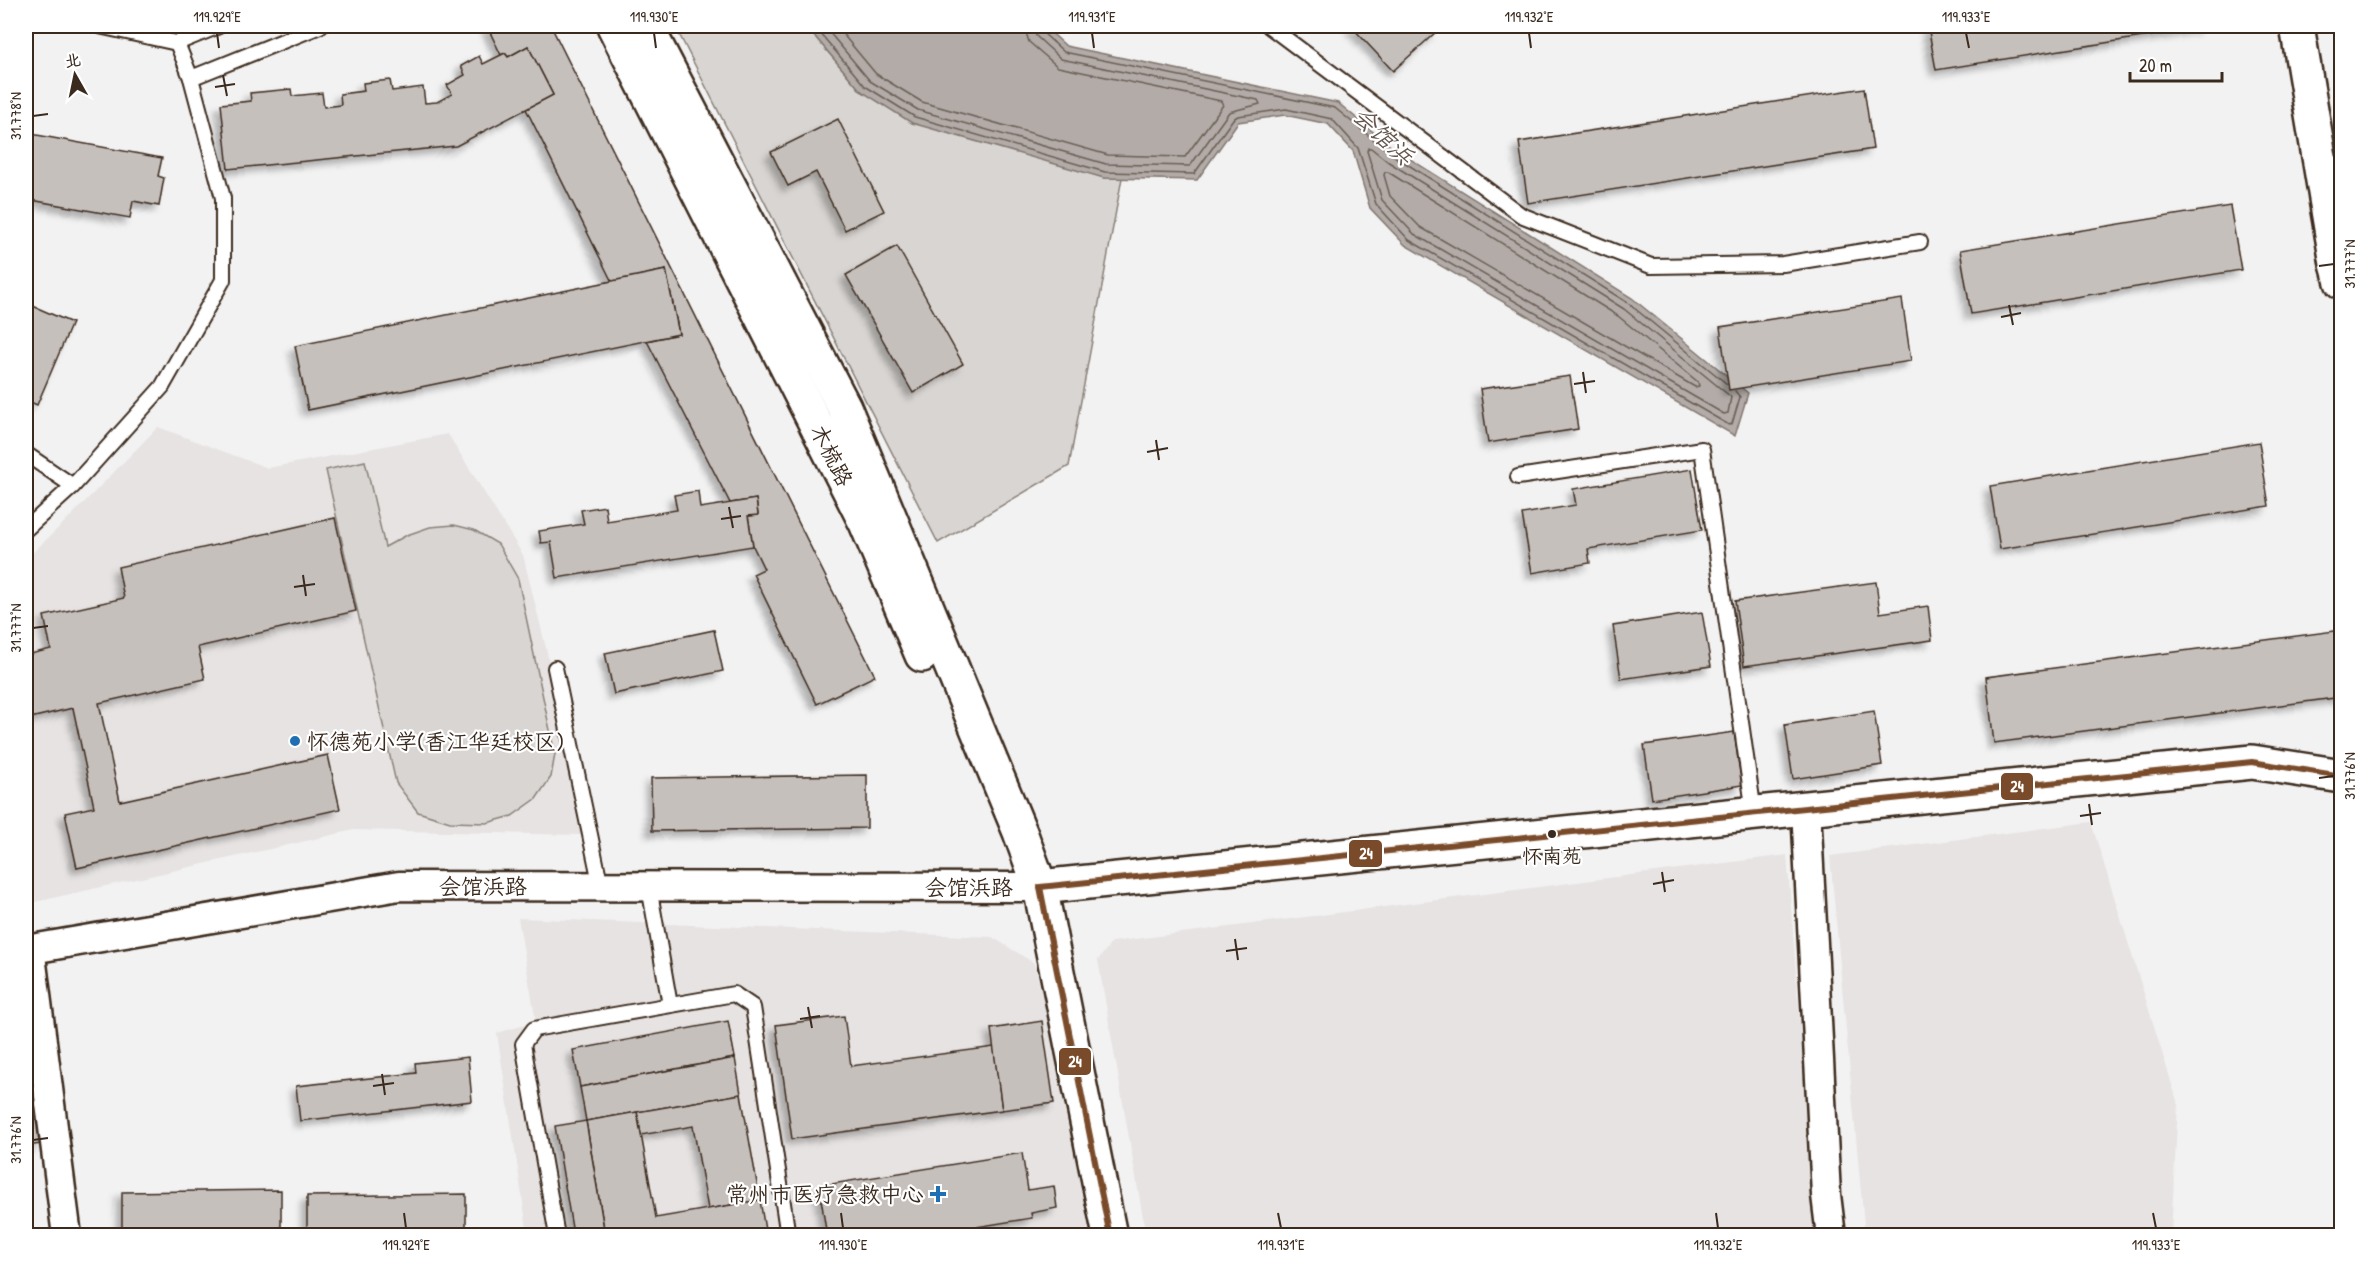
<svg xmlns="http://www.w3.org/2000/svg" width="2367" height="1261" viewBox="0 0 2367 1261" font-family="'Patrick Hand','LXGW WenKai TC',sans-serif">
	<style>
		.built { fill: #e6e3e2 }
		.green { fill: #d8d5d2; stroke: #8a8078; stroke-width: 1.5 }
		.water { fill: #b2aba7; stroke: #827770; stroke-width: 1.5 }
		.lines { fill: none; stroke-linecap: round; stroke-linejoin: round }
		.shore { stroke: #6b5e55; stroke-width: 1.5 }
		.building { fill: #c6c0bd; stroke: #3b2a1e; stroke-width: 1.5; filter: url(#shadow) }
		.service-casing { stroke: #3b2a1e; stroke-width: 18 }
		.minor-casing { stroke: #3b2a1e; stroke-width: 33 }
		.tertiary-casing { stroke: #3b2a1e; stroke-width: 38 }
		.service { stroke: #fff; stroke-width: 14 }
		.minor { stroke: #fff; stroke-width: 28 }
		.tertiary { stroke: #fff; stroke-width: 33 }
		.bus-1-casing { stroke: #fff; stroke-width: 10 }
		.bus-1 { stroke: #7a4b2a; stroke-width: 6 }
		.ticks { fill: none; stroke: #3b2a1e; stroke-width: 2 }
		.poi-dot { fill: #1f6fb2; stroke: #fff; stroke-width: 2 }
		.bus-dot { fill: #3b2a1e; stroke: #fff; stroke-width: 2 }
		.labels { text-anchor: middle; stroke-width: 4.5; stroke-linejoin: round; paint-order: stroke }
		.bus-label { font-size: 20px; fill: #3b2a1e; stroke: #fff }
		.street-label { font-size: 22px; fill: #3b2a1e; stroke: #fff }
		.poi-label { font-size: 22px; fill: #3b2a1e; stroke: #fff; text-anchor: start }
		.water-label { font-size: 24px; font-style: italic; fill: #65574e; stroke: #fff }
		.line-badge { stroke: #fff; stroke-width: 2 }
		.badge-label { font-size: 16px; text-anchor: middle; font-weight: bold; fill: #fff }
		.neatline { fill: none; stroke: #3b2a1e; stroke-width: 2 }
		.ticks-label { font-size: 15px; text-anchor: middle; fill: #3b2a1e }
	</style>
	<defs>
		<filter id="shadow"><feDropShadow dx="-5.5" dy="5.5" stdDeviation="3" flood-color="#0004"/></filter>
	</defs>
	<rect width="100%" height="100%" fill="#f3f2f2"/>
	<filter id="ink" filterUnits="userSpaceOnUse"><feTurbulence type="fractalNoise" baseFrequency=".0167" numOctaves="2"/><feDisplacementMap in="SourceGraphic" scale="12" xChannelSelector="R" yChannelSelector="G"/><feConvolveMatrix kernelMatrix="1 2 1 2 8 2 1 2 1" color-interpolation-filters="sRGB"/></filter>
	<g filter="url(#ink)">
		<g class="built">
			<polygon points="158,427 268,468 448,434 523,555 547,652 582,835 354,830 26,904 26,559 73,514"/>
			<polygon points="2091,822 2178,1104 2171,1235 1865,1235 1830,856"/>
			<polygon points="1787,855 1816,1235 1146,1235 1098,960 1112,942"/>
			<polygon points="518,918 992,937 1034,963 1070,1107 1092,1235 528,1235 497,1033 536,1022"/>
		</g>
		<g class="green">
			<polygon points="675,26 806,26 861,91 1104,178 1122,178 1069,466 938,543"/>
			<polygon points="365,461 385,547 407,535 430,527 454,525 474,530 498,544 518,579 555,754 551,777 536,799 512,816 487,823 450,822 418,812 396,783 326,470"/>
		</g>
		<polygon class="water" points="806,26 1044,26 1066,46 1338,103 1394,149 1632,298 1748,393 1735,436 1405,245 1370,208 1353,151 1328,124 1285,115 1238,122 1197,180 1104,178 912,123 861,91"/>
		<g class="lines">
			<g class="shore">
				<polyline points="814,26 865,86 915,117 1105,172 1194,174 1233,119 1238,116 1286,109 1332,119 1358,148 1376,204 1409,240 1729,425 1732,424 1740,397 1735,391"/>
				<polyline points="824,26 870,81 918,110 1106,164 1190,166 1229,112 1260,104 1258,100 1061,59 1036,36 1033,26"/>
				<polyline points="836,26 876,74 922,102 1108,155 1185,157 1223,105 1221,101 1058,67 1029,42 1024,26"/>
				<polyline points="1040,26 1042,32 1064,52 1335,108 1391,154 1628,303 1727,384"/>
				<polygon points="1368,148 1371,148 1387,161 1624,309 1731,397 1728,413 1724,414 1414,234 1382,200 1367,151"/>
				<polygon points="1385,172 1388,172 1618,316 1698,382 1699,386 1695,387 1420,227 1390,196 1384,175"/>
			</g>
		</g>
		<g class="building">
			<polygon points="487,26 551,26 875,676 817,704 753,574 764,569 753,546 748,516 758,515 756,499 730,503 647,341 679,334 666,270 612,282 526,109 553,95 528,46 508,57 505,53 501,55"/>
			<polygon points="1351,26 1431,26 1436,32 1393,71"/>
			<polygon points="1928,26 2205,26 2205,27 1936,70"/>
			<polygon points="528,46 553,95 456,146 228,169 221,104 251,101 250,93 291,89 292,96 322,93 324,107 341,105 340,94 364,91 363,83 390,80 392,91 423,87 425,103 437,102 452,94 447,85 465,75 461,66 479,56 483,64 505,53 508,57"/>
			<polygon points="1864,88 1873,149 1528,203 1519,142"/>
			<polygon points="838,119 884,211 845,230 816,172 788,186 771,152"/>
			<polygon points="26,133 162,158 158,176 164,178 159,206 133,201 130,218 26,199"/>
			<polygon points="2230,206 2241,270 1971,314 1960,250"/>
			<polygon points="897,246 963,364 913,393 846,275"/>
			<polygon points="666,270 679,334 308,410 295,346"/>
			<polygon points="1902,299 1911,361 1729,390 1720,327"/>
			<polygon points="26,303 72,323 37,405 26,400"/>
			<polygon points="1570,376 1578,429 1488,443 1480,389"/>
			<polygon points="2259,442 2269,506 2000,549 1990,486"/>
			<polygon points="1692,469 1702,530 1588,549 1590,563 1532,573 1522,514 1576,505 1573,489"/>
			<polygon points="698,491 700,508 756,499 758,515 748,516 753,546 557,578 551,542 541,543 539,531 584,524 581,510 605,506 607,521 677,510 674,495"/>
			<polygon points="335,518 356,611 198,647 205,679 99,703 120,801 328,755 340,809 77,868 65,813 94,807 73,708 26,719 26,655 51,649 44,616 124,598 118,567"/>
			<polygon points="1876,582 1880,613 1928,606 1932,640 1744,666 1735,601"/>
			<polygon points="1702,612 1711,666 1621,679 1613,626"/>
			<polygon points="714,630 723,671 614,694 605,653"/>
			<polygon points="2342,630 2342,697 1994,743 1986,677"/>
			<polygon points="1874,711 1882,765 1793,779 1785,725"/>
			<polygon points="1734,732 1742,785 1652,799 1644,745"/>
			<polygon points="867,775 867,828 652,831 651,778"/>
			<polygon points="844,1016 851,1066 994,1047 1002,1110 792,1139 776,1025"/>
			<polygon points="728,1021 735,1058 580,1087 573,1050"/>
			<polygon points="1042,1021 1054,1103 1002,1110 991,1029"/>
			<polygon points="468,1057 472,1101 300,1121 296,1086 416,1073 415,1063"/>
			<polygon points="735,1058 741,1094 586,1121 580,1087"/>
			<polygon points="35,1094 41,1144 26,1146 26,1096"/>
			<polygon points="741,1094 760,1200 708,1209 693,1126 641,1135 637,1112"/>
			<polygon points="637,1112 656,1218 760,1200 766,1236 573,1236 604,1229 586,1121"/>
			<polygon points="586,1121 604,1229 573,1234 555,1126"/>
			<polygon points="1022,1153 1028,1190 1054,1186 1057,1208 1031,1213 1032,1218 921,1236 827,1236 819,1186"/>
			<polygon points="281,1190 281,1236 122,1236 122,1192"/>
			<polygon points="466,1194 466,1236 307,1236 307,1196"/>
		</g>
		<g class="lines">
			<g class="service-casing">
				<g id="service">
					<polyline points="1269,26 1521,215 1651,266 1783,264 1920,242"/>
					<polyline points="177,43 219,26"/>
					<polyline points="191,78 320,26"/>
					<polyline points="26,454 73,486"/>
					<polyline points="1518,477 1702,449 1754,813"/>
					<polyline points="26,529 73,486 162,387 223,280 223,198 191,78 177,43 99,26"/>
					<polyline points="555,668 601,887"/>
					<polyline points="649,887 670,1005"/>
					<polyline points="557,1236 523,1044 534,1029 734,994 753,1007 788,1236"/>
				</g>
			</g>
			<g class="minor-casing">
				<g id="minor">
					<polyline points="1806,808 1826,1195 1831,1236"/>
					<polyline points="30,948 67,1236"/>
					<polyline points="26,950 399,886 1040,887"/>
				</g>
			</g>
			<g class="tertiary-casing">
				<g id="tertiary">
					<polyline points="614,26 866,523 922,655"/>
					<polyline points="646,26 844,407 1020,832 1040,887 1110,1236"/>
					<polyline points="2297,26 2337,264 2342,282"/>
					<polyline points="1040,887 2252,762 2342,776"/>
				</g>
			</g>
			<use href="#service" class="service"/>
			<use href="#minor" class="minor"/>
			<use href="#tertiary" class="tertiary"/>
			<g class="bus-1-casing">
				<g id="bus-1">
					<polyline points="1040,887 2252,762 2342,776"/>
					<polyline points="1040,887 1110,1236"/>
				</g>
			</g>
			<use href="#bus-1" class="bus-1"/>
		</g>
	</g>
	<path class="ticks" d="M217,33L219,48M654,33L656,48M1092,33L1094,48M1529,33L1531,48M1966,33L1969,48M223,75L227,96M215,87L235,84M33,116L48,114M2319,266L2334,264M2009,305L2013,325M2001,317L2021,313M1583,372L1586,393M1574,384L1595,381M1156,440L1159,460M1147,452L1168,448M729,507L733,528M721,519L741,516M303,575L306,596M294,587L315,584M33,628L48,626M2319,778L2334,776M2089,804L2092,825M2080,816L2101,813M1662,872L1665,892M1653,884L1674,880M1235,939L1238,960M1226,951L1247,948M808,1007L812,1028M800,1019L820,1016M382,1074L385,1095M373,1086L394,1083M33,1140L48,1138M404,1213L406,1228M841,1213L843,1228M1278,1213L1281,1228M1716,1213L1718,1228M2153,1213L2156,1228"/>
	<g class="poi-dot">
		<circle cx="295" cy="741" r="6"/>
		<path d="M935 1185h6v6h6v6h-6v6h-6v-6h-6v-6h6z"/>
	</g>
	<circle class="bus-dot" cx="1552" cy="834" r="5"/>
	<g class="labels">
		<g class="bus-label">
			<text x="1552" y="863">怀南苑</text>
		</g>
		<g class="street-label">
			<text transform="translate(832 455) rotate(63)" y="8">木梳路</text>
			<text x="483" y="894">会馆浜路</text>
			<text x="969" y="895">会馆浜路</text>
		</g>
		<g class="poi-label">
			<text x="307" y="749">怀德苑小学(香江华廷校区)</text>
			<text x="924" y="1202" text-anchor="end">常州市医疗急救中心</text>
		</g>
		<g class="water-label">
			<text transform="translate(1383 136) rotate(43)" y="8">会馆浜</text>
		</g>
	</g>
	<g class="line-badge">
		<rect x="2000" y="772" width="34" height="29" rx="6" fill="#7a4b2a"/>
		<rect x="1348" y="839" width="35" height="29" rx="6" fill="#7a4b2a"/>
		<rect x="1058" y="1047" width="34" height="29" rx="6" fill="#7a4b2a"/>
	</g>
	<g class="badge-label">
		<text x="2017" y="792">24</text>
		<text x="1366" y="859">24</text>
		<text x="1075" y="1067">24</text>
	</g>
	<rect width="2367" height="1261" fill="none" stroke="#fff" stroke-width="66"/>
	<g transform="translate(75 75) rotate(351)" stroke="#ffffff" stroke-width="4.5" paint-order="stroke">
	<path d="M0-4.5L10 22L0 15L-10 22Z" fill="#3b2a1e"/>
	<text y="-9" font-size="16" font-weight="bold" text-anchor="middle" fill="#3b2a1e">北</text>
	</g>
	<path d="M2130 72v9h92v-9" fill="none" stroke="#3b2a1e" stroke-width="3"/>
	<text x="2139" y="72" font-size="18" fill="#3b2a1e" stroke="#ffffff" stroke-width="4.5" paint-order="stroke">20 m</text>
	<rect x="33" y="33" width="2301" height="1195" class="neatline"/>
	<g class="ticks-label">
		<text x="217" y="22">119.929°E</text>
		<text x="654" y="22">119.930°E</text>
		<text x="1092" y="22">119.931°E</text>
		<text x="1529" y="22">119.932°E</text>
		<text x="1966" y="22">119.933°E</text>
		<text transform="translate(16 116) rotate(-90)" y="5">31.778°N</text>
		<text transform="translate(2350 264) rotate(-90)" y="5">31.777°N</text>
		<text transform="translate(16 628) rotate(-90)" y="5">31.777°N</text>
		<text transform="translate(2350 776) rotate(-90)" y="5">31.776°N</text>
		<text transform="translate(16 1140) rotate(-90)" y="5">31.776°N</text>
		<text x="406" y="1250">119.929°E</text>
		<text x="843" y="1250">119.930°E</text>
		<text x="1281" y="1250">119.931°E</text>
		<text x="1718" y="1250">119.932°E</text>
		<text x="2156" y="1250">119.933°E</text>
	</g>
</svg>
